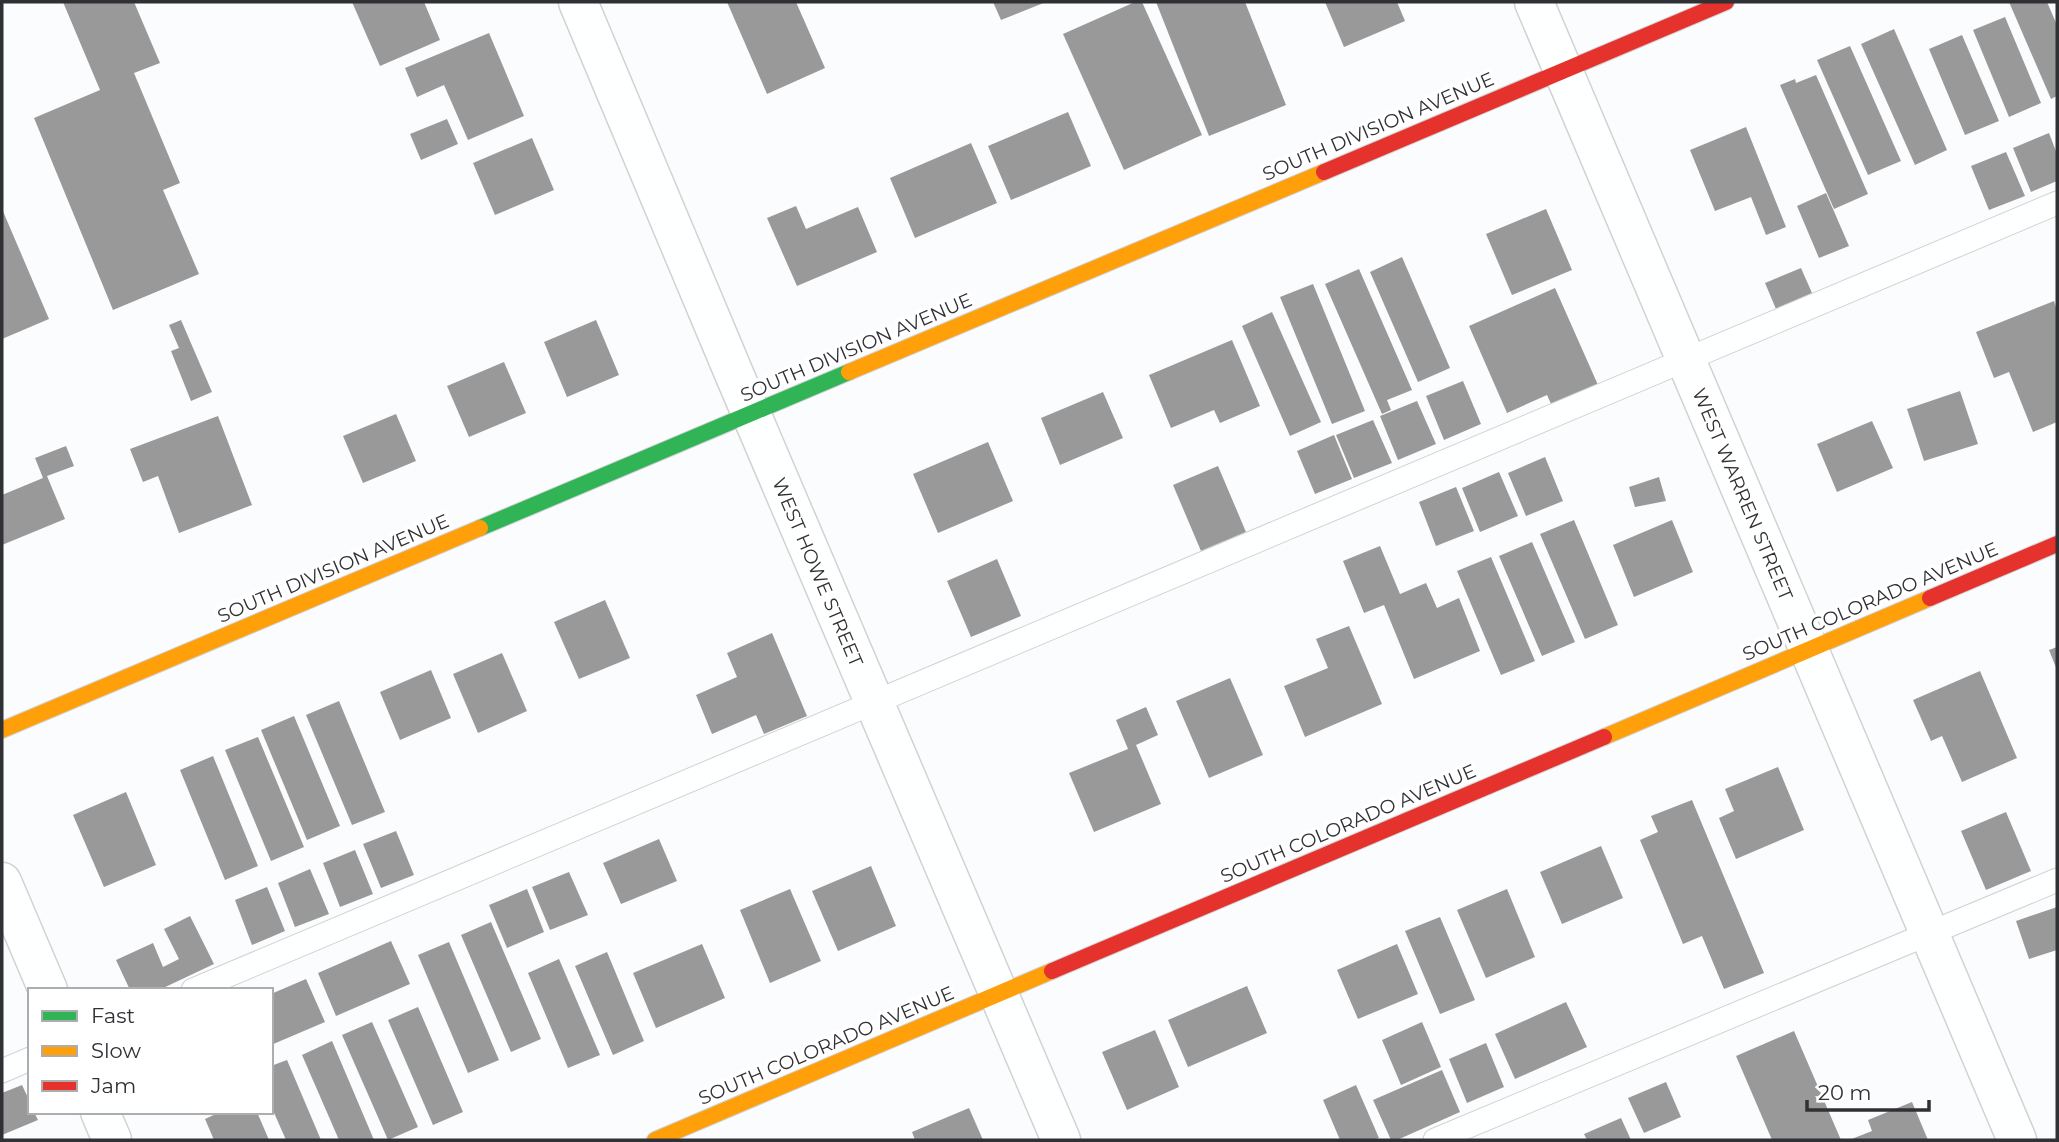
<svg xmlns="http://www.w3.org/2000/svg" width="2059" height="1142" viewBox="0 0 2059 1142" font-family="Montserrat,sans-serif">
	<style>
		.building { fill: #9a999a }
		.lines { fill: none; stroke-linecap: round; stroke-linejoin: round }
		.lane-casing { stroke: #d1d2d4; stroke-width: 25 }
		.street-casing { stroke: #d1d2d4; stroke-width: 41 }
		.fast-casing { stroke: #d1d2d4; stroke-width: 18 }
		.slow-casing { stroke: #d1d2d4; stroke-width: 18 }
		.jam-casing { stroke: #d1d2d4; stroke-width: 18 }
		.lane { stroke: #feffff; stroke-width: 23 }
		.street { stroke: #feffff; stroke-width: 38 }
		.fast { stroke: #30b455; stroke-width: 16 }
		.slow { stroke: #ff9f0a; stroke-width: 16 }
		.jam { stroke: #e5322d; stroke-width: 16 }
		.labels { text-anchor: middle; stroke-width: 7; stroke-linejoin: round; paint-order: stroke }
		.street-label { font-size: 19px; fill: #303135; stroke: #fff }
	</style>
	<rect width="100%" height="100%" fill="#fbfcfe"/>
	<g class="building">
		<polygon points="63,2 134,2 160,63 134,73 180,183 163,190 199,274 113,310 34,118 100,90"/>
		<polygon points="352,2 424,2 440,40 380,66"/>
		<polygon points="727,2 796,2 825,68 767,94"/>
		<polygon points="993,2 1046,2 1001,20"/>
		<polygon points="1135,2 1142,2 1202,135 1124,170 1063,34"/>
		<polygon points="1156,2 1245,2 1286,105 1209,136"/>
		<polygon points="1325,2 1397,2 1405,21 1344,47"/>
		<polygon points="2009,2 2047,2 2057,25 2057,96 2051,99"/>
		<polygon points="2005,17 2041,103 2009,117 1973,30"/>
		<polygon points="1894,29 1947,150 1915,165 1861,44"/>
		<polygon points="489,33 524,116 468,140 444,85 417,97 405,68"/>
		<polygon points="1962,35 1999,121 1965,135 1929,49"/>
		<polygon points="1850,46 1901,161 1868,175 1817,60"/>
		<polygon points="1816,75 1868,194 1834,209 1780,85 1795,79 1796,83"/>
		<polygon points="1068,112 1091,166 1011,200 988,146"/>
		<polygon points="447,119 458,144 421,160 410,134"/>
		<polygon points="1746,127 1786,227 1766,235 1751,197 1715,211 1690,150"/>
		<polygon points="2049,133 2057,154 2057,181 2031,192 2013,148"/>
		<polygon points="532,138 554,190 495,215 473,163"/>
		<polygon points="971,143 997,203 915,238 890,178"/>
		<polygon points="2006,152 2025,196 1989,210 1971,166"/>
		<polygon points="1826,193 1849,246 1819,258 1797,206"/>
		<polygon points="796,206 806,229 858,207 877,252 797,286 767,218"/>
		<polygon points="2,209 49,319 2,339"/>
		<polygon points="1546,209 1572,270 1512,295 1486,234"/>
		<polygon points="1402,257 1450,368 1418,382 1370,272"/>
		<polygon points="1801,268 1812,293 1776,309 1765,283"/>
		<polygon points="1359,269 1412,390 1387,400 1391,410 1382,414 1325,284"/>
		<polygon points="1313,284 1365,411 1332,424 1280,297"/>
		<polygon points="1555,288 1598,385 1552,406 1547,395 1507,413 1469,326"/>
		<polygon points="2054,301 2057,311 2057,422 2033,432 2009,372 1994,378 1976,332"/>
		<polygon points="1272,312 1321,422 1290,436 1242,326"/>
		<polygon points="181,320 212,392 191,401 171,351 179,348 169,325"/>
		<polygon points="596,320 619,375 567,397 544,342"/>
		<polygon points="1232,340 1260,406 1220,423 1214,410 1171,428 1149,375"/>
		<polygon points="504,362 526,413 469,437 447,386"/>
		<polygon points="1463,381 1481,424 1444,440 1426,396"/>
		<polygon points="1960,391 1978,444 1924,461 1907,409"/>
		<polygon points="1103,392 1123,438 1060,465 1041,418"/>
		<polygon points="1417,401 1436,444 1398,460 1380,416"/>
		<polygon points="396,414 416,461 363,483 343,436"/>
		<polygon points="218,416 252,505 179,533 158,476 143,482 130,449"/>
		<polygon points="1373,420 1392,463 1354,478 1336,435"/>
		<polygon points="1872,421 1893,468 1837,492 1817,444"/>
		<polygon points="1334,435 1352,479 1315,494 1297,451"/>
		<polygon points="988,442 1013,501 938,533 913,474"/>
		<polygon points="66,446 74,466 47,476 65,519 2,545 2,495 43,478 35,458"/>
		<polygon points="1545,457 1563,501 1526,516 1508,473"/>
		<polygon points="1218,466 1246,532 1201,551 1173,485"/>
		<polygon points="1499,472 1518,516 1480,532 1462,488"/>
		<polygon points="1659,477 1666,501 1635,507 1629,487"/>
		<polygon points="1456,487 1474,531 1436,546 1419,502"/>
		<polygon points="1574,520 1618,625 1585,639 1540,534"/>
		<polygon points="1672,520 1693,572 1634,597 1613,545"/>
		<polygon points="1532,542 1575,642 1542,656 1499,556"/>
		<polygon points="1380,546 1400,594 1426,583 1437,608 1459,598 1480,651 1414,679 1384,605 1364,613 1343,561"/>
		<polygon points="1491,557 1535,661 1501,675 1457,571"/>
		<polygon points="997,559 1021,616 971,637 947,581"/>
		<polygon points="605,600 630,658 579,679 554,622"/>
		<polygon points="1349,626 1382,704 1305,737 1284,686 1328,668 1316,639"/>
		<polygon points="772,633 807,716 764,734 756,715 712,734 696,695 737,677 727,653"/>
		<polygon points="2057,647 2057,670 2049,650"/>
		<polygon points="502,653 527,711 478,733 453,674"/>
		<polygon points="431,670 451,718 400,740 380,692"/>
		<polygon points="1980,671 2017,758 1962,782 1942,736 1931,741 1913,700"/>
		<polygon points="1230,678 1263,755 1209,778 1176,701"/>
		<polygon points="339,701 385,812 352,825 306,715"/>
		<polygon points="1146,707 1158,735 1136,745 1161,804 1094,832 1069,773 1128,749 1116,720"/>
		<polygon points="294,716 340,826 307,840 261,730"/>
		<polygon points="258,737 304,847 271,861 225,750"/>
		<polygon points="213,756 258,866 225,880 180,770"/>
		<polygon points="1778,767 1804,830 1736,859 1719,818 1734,811 1725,789"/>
		<polygon points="126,792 156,865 104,887 73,815"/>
		<polygon points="1692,800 1764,973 1724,989 1702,936 1683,944 1640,840 1658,832 1651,816"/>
		<polygon points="2006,812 2031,871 1986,890 1961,831"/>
		<polygon points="396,831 414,875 381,888 363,844"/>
		<polygon points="659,839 677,881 621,904 603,863"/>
		<polygon points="1601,846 1623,898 1562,924 1540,872"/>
		<polygon points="355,850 373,894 340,907 323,863"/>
		<polygon points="871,866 896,926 838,951 812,891"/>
		<polygon points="310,869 329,914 295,927 278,883"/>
		<polygon points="569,872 588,915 550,930 532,887"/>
		<polygon points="267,887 285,931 252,945 235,900"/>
		<polygon points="527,889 544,932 507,948 489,905"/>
		<polygon points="790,889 821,961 770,983 740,910"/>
		<polygon points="1507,889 1535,957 1486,978 1457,910"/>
		<polygon points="2057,907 2057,950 2029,959 2016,921"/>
		<polygon points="190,916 214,964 159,990 130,990 116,960 153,943 163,967 179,959 164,929"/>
		<polygon points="1440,917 1475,1000 1440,1014 1405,931"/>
		<polygon points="491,922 541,1039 511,1052 461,935"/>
		<polygon points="391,941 410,984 336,1016 318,973"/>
		<polygon points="449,942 499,1060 468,1073 418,955"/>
		<polygon points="702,944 725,998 656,1028 633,973"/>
		<polygon points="1397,944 1418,994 1358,1019 1337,970"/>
		<polygon points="607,952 644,1041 613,1055 575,966"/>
		<polygon points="559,959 600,1055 568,1068 528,973"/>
		<polygon points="306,979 325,1022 271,1045 271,994"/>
		<polygon points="1247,986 1267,1033 1188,1067 1168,1020"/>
		<polygon points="1566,1002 1587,1047 1515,1079 1495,1034"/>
		<polygon points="418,1007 463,1112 433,1125 388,1020"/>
		<polygon points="372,1022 418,1127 388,1140 342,1035"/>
		<polygon points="1422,1022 1441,1067 1401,1085 1382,1040"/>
		<polygon points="1155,1030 1179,1087 1127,1110 1102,1052"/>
		<polygon points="1794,1031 1841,1140 1772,1140 1736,1056"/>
		<polygon points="332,1041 374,1140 339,1140 302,1055"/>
		<polygon points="1486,1043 1504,1087 1467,1103 1449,1059"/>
		<polygon points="287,1060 321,1140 286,1140 271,1106 271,1066"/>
		<polygon points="1442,1070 1460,1112 1397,1140 1391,1140 1373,1100"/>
		<polygon points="1666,1082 1681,1117 1644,1133 1628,1098"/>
		<polygon points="22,1085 30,1102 30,1112 34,1112 38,1120 2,1135 2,1093"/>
		<polygon points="1356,1085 1379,1138 1373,1140 1340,1140 1323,1100"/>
		<polygon points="1912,1102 1928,1140 1849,1140 1872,1131 1868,1120"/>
		<polygon points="969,1108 983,1140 915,1140 912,1132"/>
		<polygon points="220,1112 257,1112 269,1140 214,1140 205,1119"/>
		<polygon points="1621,1118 1631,1140 1587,1140 1584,1134"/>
	</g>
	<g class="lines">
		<g class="lane-casing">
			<g id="lane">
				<polyline points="193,990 2057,203"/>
				<polyline points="2,1071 30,1059"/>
				<polyline points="1435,1140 2057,880"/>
			</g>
		</g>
		<g class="street-casing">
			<g id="street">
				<polyline points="578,2 735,376 1061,1140"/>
				<polyline points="1534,2 2017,1140"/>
				<polyline points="2,882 48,990"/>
				<polyline points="100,1112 112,1140"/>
			</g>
		</g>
		<g class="fast-casing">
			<polyline id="fast" points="480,528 849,372"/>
		</g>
		<g class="slow-casing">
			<g id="slow">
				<polyline points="849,372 1324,172"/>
				<polyline points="2,730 480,528"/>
				<polyline points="1604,737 1930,598"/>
				<polyline points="655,1140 1052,971"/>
			</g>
		</g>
		<g class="jam-casing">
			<g id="jam">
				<polyline points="1324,172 1726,2"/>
				<polyline points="1930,598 2057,544"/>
				<polyline points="1052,971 1604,737"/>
			</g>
		</g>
		<use href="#lane" class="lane"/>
		<use href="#street" class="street"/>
		<use href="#fast" class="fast"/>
		<use href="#slow" class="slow"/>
		<use href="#jam" class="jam"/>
	</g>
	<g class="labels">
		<g class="street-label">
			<text transform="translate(1378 126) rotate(-23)" y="7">SOUTH DIVISION AVENUE</text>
			<text transform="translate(856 347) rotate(-23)" y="7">SOUTH DIVISION AVENUE</text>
			<text transform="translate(1743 494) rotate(67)" y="7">WEST WARREN STREET</text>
			<text transform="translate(333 568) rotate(-23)" y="7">SOUTH DIVISION AVENUE</text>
			<text transform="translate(818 572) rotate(67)" y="7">WEST HOWE STREET</text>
			<text transform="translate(1870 601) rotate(-23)" y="7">SOUTH COLORADO AVENUE</text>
			<text transform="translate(1348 823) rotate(-23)" y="7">SOUTH COLORADO AVENUE</text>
			<text transform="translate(826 1045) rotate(-23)" y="7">SOUTH COLORADO AVENUE</text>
		</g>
	</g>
	<rect width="2059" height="1142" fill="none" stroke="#303135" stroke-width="7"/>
	<rect x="28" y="988" width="245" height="126" fill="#ffffff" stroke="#acadae" stroke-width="2"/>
	<rect x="42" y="1011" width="35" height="10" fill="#30b455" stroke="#acadae" stroke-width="2"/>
	<text x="91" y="1023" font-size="21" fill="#303135">Fast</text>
	<rect x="42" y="1046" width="35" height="10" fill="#ff9f0a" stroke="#acadae" stroke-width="2"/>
	<text x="91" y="1058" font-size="21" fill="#303135">Slow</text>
	<rect x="42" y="1081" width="35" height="10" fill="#e5322d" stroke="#acadae" stroke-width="2"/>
	<text x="91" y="1093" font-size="21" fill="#303135">Jam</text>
	<path d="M1807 1100v10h122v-10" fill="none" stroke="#303135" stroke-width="3.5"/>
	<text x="1818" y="1100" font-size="21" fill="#303135" stroke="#ffffff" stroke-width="5" paint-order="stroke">20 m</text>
</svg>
